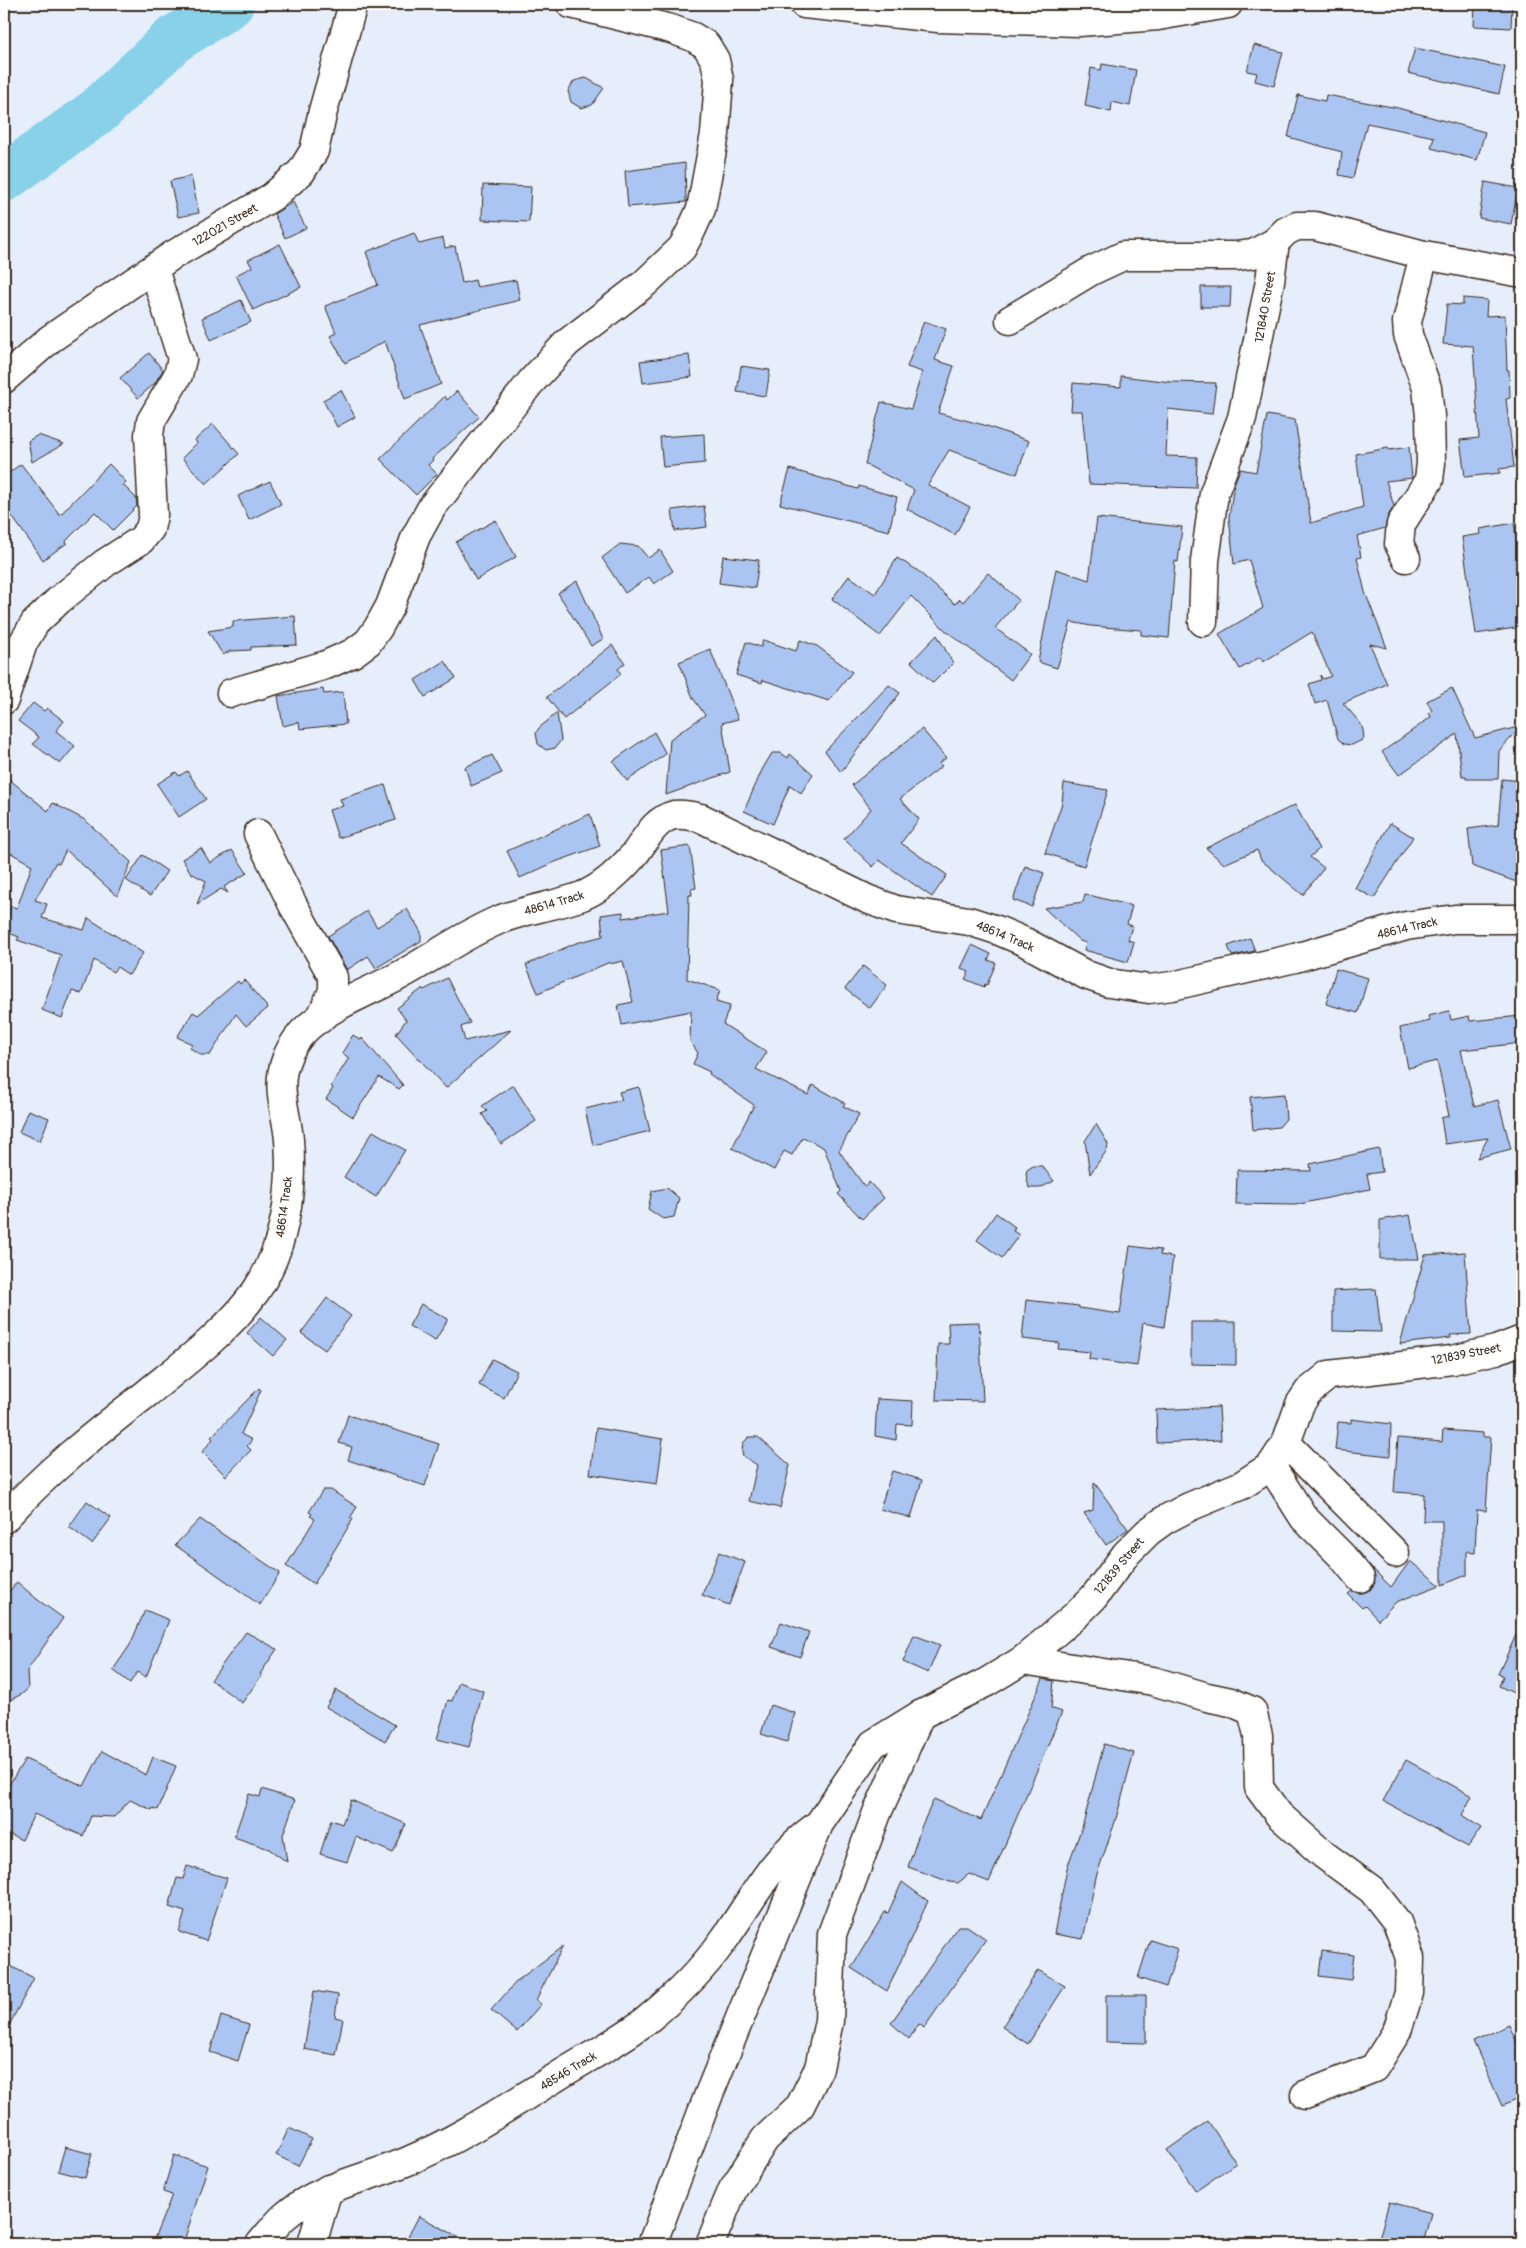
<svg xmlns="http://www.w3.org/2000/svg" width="1526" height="2248" viewBox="0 0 1526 2248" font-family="Pangolin,sans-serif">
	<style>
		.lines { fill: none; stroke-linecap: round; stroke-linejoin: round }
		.river { stroke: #88d1e8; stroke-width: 48 }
		.building { fill: #abc5f2; stroke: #3b2a1e }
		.minor-casing { stroke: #3b2a1e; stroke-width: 31 }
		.minor { stroke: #fff; stroke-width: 28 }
		.labels { text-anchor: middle; stroke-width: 4.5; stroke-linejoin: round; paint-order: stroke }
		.street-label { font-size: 12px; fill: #3b2a1e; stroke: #fff }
	</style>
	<rect width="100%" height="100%" fill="#e6eefb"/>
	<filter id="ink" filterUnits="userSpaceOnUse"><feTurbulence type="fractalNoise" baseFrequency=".02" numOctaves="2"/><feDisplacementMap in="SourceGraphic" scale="10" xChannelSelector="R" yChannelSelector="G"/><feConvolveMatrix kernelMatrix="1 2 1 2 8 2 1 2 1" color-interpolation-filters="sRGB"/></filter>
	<g filter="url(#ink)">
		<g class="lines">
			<polyline class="river" points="4,178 98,111 173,40 230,4"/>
		</g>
		<g class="building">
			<polygon points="1475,4 1512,4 1511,28 1474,26"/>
			<polygon points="1254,45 1283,52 1274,86 1255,81 1257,73 1247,71"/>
			<polygon points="1415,48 1505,67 1499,94 1408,73"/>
			<polygon points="1102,64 1136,70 1130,106 1112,102 1111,112 1085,106 1091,68 1101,70"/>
			<polygon points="586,78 604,88 592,105 581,108 571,102 568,91 574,81"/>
			<polygon points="1298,95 1325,101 1326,95 1398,108 1485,132 1477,160 1431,148 1434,137 1367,123 1353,178 1339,175 1342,152 1288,137"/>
			<polygon points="685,163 686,202 628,207 625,171"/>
			<polygon points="191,176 199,213 178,217 170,181"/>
			<polygon points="1485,182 1518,188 1511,224 1479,218"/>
			<polygon points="483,185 531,187 529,222 482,220"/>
			<polygon points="293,202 306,228 285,238 274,214"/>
			<polygon points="414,233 419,244 443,238 445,248 455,246 462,283 475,280 477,287 516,280 520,300 420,325 441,384 405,399 385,341 345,363 330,336 336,333 325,306 378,285 366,252"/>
			<polygon points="280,244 301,287 253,310 236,275 252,267 248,260"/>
			<polygon points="1201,287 1231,287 1230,307 1201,307"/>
			<polygon points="1463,298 1487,300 1486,316 1505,315 1507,370 1509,370 1510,398 1506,399 1514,467 1499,469 1500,473 1465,477 1460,440 1479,438 1473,346 1443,344 1447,304 1463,305"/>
			<polygon points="241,300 251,322 211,340 202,318"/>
			<polygon points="924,321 946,329 935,360 954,366 938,413 984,425 1029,441 1017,474 949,450 928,485 970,507 955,535 907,509 914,490 865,464 881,402 911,409 922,372 907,367"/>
			<polygon points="149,353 163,370 154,384 138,398 120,378"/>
			<polygon points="689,355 692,377 643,383 640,361"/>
			<polygon points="741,366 770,370 766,396 737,392"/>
			<polygon points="1121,376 1171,382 1216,383 1212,414 1168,409 1166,456 1197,457 1196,488 1089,484 1082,411 1071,411 1073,383 1121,387"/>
			<polygon points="341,390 355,417 337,427 323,400"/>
			<polygon points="457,391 479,417 432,459 433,460 428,465 437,474 416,495 380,459 445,396 447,400"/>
			<polygon points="1267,415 1295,420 1311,523 1363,507 1356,454 1388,448 1389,450 1409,447 1412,478 1386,481 1394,506 1388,516 1385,528 1357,536 1361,557 1357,558 1365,592 1387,648 1370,644 1387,684 1343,703 1361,724 1363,730 1364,739 1352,745 1344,744 1338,739 1327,700 1315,704 1309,684 1321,680 1320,675 1323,679 1331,676 1312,632 1263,662 1260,657 1240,669 1219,634 1263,608 1249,560 1234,564 1229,517 1234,484 1240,469 1256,472"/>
			<polygon points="213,424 239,454 206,484 182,458 197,443 195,440"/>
			<polygon points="704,434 705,463 663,467 660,437"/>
			<polygon points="38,435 64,444 32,462 28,441"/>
			<polygon points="21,464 60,515 109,464 126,482 123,485 136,498 137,506 113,530 95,512 66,541 67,543 43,560 4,505 4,476"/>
			<polygon points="790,469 858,489 859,486 897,497 889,531 780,504"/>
			<polygon points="270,481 281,504 249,520 238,496"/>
			<polygon points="704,506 707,527 675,531 672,510"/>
			<polygon points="1097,518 1182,527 1178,562 1175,561 1169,638 1141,635 1141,630 1091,626 1071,622 1057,668 1038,662 1056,569 1089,580"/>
			<polygon points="496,520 516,557 476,580 456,542"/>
			<polygon points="1514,523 1522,574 1522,627 1476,634 1462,537 1481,534 1480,529"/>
			<polygon points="620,544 638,546 648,558 660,550 673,571 654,584 649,577 625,593 602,558"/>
			<polygon points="723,556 759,560 755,588 719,583"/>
			<polygon points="897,558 917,570 955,604 960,599 963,602 988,573 1019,600 995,628 1030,654 1011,680 945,630 911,596 880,636 832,599 849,576 875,594"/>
			<polygon points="577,581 603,639 591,646 558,593"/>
			<polygon points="295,616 297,645 251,647 251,650 230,651 223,655 208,631 233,627 233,621"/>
			<polygon points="937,635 953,663 933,683 911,662"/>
			<polygon points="763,640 796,651 800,640 817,646 852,672 829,701 763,680 762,683 736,675 746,642 761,647"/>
			<polygon points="612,645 625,663 618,669 621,674 564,719 547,697"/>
			<polygon points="710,649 738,719 722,723 730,772 666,795 670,739 705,715 693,698 679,662"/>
			<polygon points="445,661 456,678 425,697 415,680"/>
			<polygon points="889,685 900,693 841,772 825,751"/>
			<polygon points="1452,688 1475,738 1522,726 1499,751 1498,779 1466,779 1466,776 1462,776 1457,734 1399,775 1382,752 1431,717 1429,713 1432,711 1427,701"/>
			<polygon points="323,689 324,694 343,692 346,724 300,729 299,722 283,726 278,696"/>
			<polygon points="33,703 44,711 47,708 64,721 56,731 75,746 60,764 33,744 39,737 18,721"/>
			<polygon points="557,713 561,740 555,748 546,750 538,744 536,733 539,728"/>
			<polygon points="922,729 946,758 939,763 942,766 900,799 919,819 901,843 947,875 932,897 879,860 873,867 844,839 871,809 852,785"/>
			<polygon points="654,732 666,754 627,781 613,761"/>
			<polygon points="772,753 781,753 788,758 790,754 813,774 801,793 790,785 773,824 744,811 762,770"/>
			<polygon points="492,755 502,773 471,786 465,767"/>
			<polygon points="187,771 206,799 179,817 157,784 176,772 179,776"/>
			<polygon points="4,775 48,811 53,803 85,820 131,862 117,896 66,850 59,864 56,862 35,900 47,904 42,918 84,930 88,918 143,953 129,975 117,967 113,972 94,960 81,994 72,991 62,1018 42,1010 61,955 17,940 19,937 4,931 11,906 17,908 32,865 4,849"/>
			<polygon points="1502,779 1522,781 1522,884 1472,866 1468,829 1498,825"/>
			<polygon points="1064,783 1108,790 1084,866 1045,853 1062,803"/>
			<polygon points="385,785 396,820 338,838 329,810 343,806 340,799"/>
			<polygon points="1295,805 1319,849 1310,857 1324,868 1303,895 1261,860 1257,850 1224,864 1206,848"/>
			<polygon points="590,814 600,846 555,862 520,878 507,851"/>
			<polygon points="1390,823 1413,837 1374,898 1355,888"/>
			<polygon points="690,846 696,888 691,889 692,895 689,895 687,979 720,990 716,1002 730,1006 723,1024 767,1052 756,1069 808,1095 813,1085 845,1103 843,1106 859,1114 839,1151 865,1187 869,1182 884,1198 862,1219 838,1194 841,1191 824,1148 803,1137 792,1155 784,1151 774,1170 732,1148 754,1105 709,1074 710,1072 693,1064 698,1053 690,1041 691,1011 622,1025 618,1005 633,1002 623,961 610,964 610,962 538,993 526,965 576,943 603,936 601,915 623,912 623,918 669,911 661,850"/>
			<polygon points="201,848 210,863 232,850 247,873 224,887 228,893 221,889 197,904 206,881 191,873 182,859"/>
			<polygon points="143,855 167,871 150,896 126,880"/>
			<polygon points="1025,866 1044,873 1032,907 1013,900"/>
			<polygon points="1085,894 1132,906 1127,924 1132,926 1128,940 1134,942 1128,962 1084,950 1086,943 1080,941 1044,908 1083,902"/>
			<polygon points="407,909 421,932 421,941 376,968 368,956 347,970 328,936 367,911 377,927"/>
			<polygon points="1250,938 1255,951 1232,956 1228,946"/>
			<polygon points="972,945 991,954 988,960 996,963 987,985 985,984 984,987 965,979 969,972 961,968"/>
			<polygon points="863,966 887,985 870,1008 845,989"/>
			<polygon points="1336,969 1368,978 1358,1013 1326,1004"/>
			<polygon points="447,978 470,1023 461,1027 465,1041 511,1030 446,1088 396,1034 406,1020 397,1008 423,988 424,990"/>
			<polygon points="244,980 268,1008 246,1026 236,1014 210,1055 201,1055 190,1048 192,1044 177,1037 193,1012 198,1015 238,981 240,984"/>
			<polygon points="1449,1011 1451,1020 1469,1016 1470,1021 1521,1016 1522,1043 1461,1050 1474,1106 1498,1100 1511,1149 1477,1158 1488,1138 1445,1144 1441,1118 1449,1116 1437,1061 1408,1068 1400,1028 1430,1021 1428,1016"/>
			<polygon points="353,1035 361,1040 362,1038 403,1085 399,1089 379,1077 353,1117 326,1099 333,1088 331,1086 349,1058 342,1053"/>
			<polygon points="513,1085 536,1121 501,1144 482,1114 487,1111 482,1106"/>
			<polygon points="639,1087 650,1131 593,1145 585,1109 622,1100 619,1092"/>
			<polygon points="1284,1094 1286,1119 1279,1127 1253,1130 1250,1097"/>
			<polygon points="28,1110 49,1118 40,1141 19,1132"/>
			<polygon points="1096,1124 1108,1144 1107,1150 1090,1174 1085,1141"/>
			<polygon points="373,1131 405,1150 376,1197 344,1177"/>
			<polygon points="1379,1149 1382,1172 1367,1174 1370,1189 1295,1205 1236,1204 1237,1170 1311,1171 1310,1164"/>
			<polygon points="1033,1166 1042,1166 1054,1181 1040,1188 1029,1188 1026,1174 1027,1170"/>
			<polygon points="667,1188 679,1198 674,1217 663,1219 648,1209 652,1191"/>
			<polygon points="996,1213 1015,1227 1013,1231 1019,1235 1002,1258 977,1240"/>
			<polygon points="1410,1215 1419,1259 1380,1259 1380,1220"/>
			<polygon points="1130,1246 1161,1250 1160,1255 1173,1257 1164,1327 1143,1323 1137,1366 1089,1359 1090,1352 1058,1349 1059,1343 1022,1339 1026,1300 1079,1306 1079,1308 1120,1314"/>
			<polygon points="1465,1252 1471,1334 1450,1335 1451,1338 1400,1344 1425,1255"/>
			<polygon points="1376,1289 1381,1332 1333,1331 1333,1291"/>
			<polygon points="327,1298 351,1316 325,1350 301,1333"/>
			<polygon points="421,1304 448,1319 435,1341 409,1326"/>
			<polygon points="261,1317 287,1340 273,1356 247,1333"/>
			<polygon points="979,1322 983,1401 936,1400 938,1344 949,1344 948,1323"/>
			<polygon points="1191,1322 1236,1322 1236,1365 1191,1364"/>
			<polygon points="492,1359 517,1371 504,1398 479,1385"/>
			<polygon points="259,1388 261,1390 241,1434 252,1440 247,1446 251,1450 226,1476 202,1452 213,1439 211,1437"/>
			<polygon points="877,1399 913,1401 912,1425 897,1424 896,1440 875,1436"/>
			<polygon points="1219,1407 1221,1440 1157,1443 1156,1410"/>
			<polygon points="348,1415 439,1444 425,1486 348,1460 352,1447 339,1443"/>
			<polygon points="1351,1419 1391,1424 1390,1456 1335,1450 1338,1422 1351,1423"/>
			<polygon points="596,1428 663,1439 657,1484 590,1474"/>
			<polygon points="1443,1430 1483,1433 1483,1437 1491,1437 1486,1511 1477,1510 1475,1552 1467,1551 1467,1575 1442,1585 1442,1521 1423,1521 1424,1494 1394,1492 1398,1438 1442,1442"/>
			<polygon points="749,1437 758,1437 790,1465 780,1508 749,1501 757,1465 743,1456 742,1451 743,1443"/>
			<polygon points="892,1471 922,1480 911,1518 880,1509"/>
			<polygon points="1094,1482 1128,1529 1106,1545 1084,1513 1093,1510"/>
			<polygon points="323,1490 331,1490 357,1507 350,1518 353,1519 314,1584 286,1566 315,1519 310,1516 312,1514 309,1512"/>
			<polygon points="87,1501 111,1518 92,1544 69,1527"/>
			<polygon points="200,1519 280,1573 260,1605 175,1545"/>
			<polygon points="719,1552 745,1562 729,1605 702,1595"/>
			<polygon points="1410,1561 1440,1585 1396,1602 1378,1620 1365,1606 1362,1608 1348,1594 1352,1591 1362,1593 1370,1590 1375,1583 1373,1569 1391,1587"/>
			<polygon points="17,1582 38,1600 63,1618 27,1671 28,1689 22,1694 4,1703 4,1598"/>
			<polygon points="145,1610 169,1620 146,1677 137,1672 130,1683 113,1670 130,1645"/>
			<polygon points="781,1622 809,1632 800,1657 771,1647"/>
			<polygon points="1522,1622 1522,1697 1499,1686 1503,1676 1498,1674"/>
			<polygon points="246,1632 277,1649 260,1674 262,1675 242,1703 211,1680"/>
			<polygon points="914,1635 940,1645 928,1673 903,1662"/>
			<polygon points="1043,1679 1054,1681 1051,1708 1062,1712 989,1882 969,1874 958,1883 950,1882 908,1867 922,1825 934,1799 981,1820"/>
			<polygon points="459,1682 483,1691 469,1747 437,1739 448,1700 452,1701"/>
			<polygon points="336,1690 395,1725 385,1741 326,1707"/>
			<polygon points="770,1705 795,1713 787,1742 761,1734"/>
			<polygon points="1104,1744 1134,1753 1115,1822 1096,1877 1083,1939 1054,1934 1067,1868 1083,1824"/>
			<polygon points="102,1751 146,1775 153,1757 176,1766 158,1810 153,1808 152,1810 130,1800 114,1817 91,1816 83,1836 34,1814 22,1840 4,1832 4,1793 25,1759 84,1786"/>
			<polygon points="1406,1760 1472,1796 1462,1815 1481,1828 1468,1847 1383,1801"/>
			<polygon points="262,1789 295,1800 283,1835 287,1862 269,1849 234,1837 249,1794 260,1797"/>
			<polygon points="351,1800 406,1824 393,1853 356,1837 347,1862 320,1854 331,1820 342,1824"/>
			<polygon points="187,1866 227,1878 206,1941 179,1932 185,1912 169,1907 177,1878 183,1879"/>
			<polygon points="902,1882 928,1901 887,1991 851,1968 885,1912 888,1913"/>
			<polygon points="958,1926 967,1926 986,1939 924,2028 919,2024 909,2039 891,2023"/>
			<polygon points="1150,1940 1178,1949 1166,1987 1138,1978"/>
			<polygon points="563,1946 536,2000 541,2004 517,2032 491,2010 517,1981"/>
			<polygon points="1322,1951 1354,1955 1351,1980 1319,1976"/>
			<polygon points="4,1963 34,1978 4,2035"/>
			<polygon points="1038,1970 1065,1986 1028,2044 1002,2027"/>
			<polygon points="314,1991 338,1995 335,2017 343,2019 336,2055 304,2049"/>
			<polygon points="1106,1995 1146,1995 1146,2043 1106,2042"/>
			<polygon points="221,2016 249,2025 238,2061 210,2052"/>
			<polygon points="1509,2025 1522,2054 1522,2097 1502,2106 1473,2041"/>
			<polygon points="1208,2121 1236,2163 1196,2191 1167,2150"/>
			<polygon points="289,2128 312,2139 298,2166 276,2155"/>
			<polygon points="65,2147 92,2154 85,2178 58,2171"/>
			<polygon points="174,2155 208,2166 183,2244 152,2244 172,2195 163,2192"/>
			<polygon points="1389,2202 1431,2213 1423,2244 1399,2244 1379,2239"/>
			<polygon points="419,2216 472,2244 404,2244"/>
		</g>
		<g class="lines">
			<g class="minor-casing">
				<g id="minor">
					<polyline points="804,4 938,18 1079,22 1158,16 1228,4"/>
					<polyline points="1010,320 1091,271 1123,256 1237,256 1253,254 1275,242"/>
					<polyline points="4,379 50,339 173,255 272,197 301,172 314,151 323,111 353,4"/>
					<polyline points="1406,558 1399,544 1401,524 1429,480 1431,463 1430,416 1427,388 1408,335 1407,322 1424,255"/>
					<polyline points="1203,622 1205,561 1214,493 1242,418 1270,281 1275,242 1286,231 1297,226 1315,226 1424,255 1522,273"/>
					<polyline points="231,693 326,665 353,653 368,642 378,628 390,606 416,536 432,507 531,382 567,343 644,284 682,248 691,231 701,209 715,134 719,80 715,60 706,45 693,37 671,29 571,4"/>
					<polyline points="4,700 23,643 35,623 59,600 105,563 141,540 150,529 153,515 149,435 151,421 178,375 182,359 154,269"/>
					<polyline points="258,834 293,905 333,977 333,991 320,1019"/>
					<polyline points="1286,1443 1395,1553"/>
					<polyline points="1271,1466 1304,1518 1341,1555 1360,1578"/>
					<path d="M4,1519C46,1472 96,1433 146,1394C184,1363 227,1332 256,1291C285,1248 293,1191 289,1140C287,1113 275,1088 286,1060C289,1051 296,1040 302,1033C325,1008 366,993 395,978C430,960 462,935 499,920C526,909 555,906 582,896C602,888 619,872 633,856C645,842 653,820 674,815C683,814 693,816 701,818L867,899L896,910L969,921L997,930L1025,942L1086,975L1109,983L1149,989L1172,986L1295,958L1406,926L1455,919H1522"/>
					<polyline points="1023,1660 1153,1681 1207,1697 1231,1702 1252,1711 1258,1735 1259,1788 1279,1815 1324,1855 1372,1890 1397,1922 1410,1958 1409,1993 1397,2031 1374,2068 1305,2095"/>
					<path d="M260,2244C268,2235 276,2224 285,2216C321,2185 366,2179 408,2161C460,2139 507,2107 555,2078C586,2058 619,2042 648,2019C675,1997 703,1969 723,1941C756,1895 770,1859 818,1825"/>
					<polyline points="312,2244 328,2189"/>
					<polyline points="652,2244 709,2094 819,1824 873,1744 920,1715 987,1682 1023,1660 1076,1615 1094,1597 1126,1554 1148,1532 1166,1519 1189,1507 1242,1485 1271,1466 1286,1443 1300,1404 1308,1392 1329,1375 1452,1360 1496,1350 1522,1340"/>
					<polyline points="710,2244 733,2189 765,2139 800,2106 819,2068 829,2021 832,1934 877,1813 920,1715"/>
				</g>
			</g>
			<use href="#minor" class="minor"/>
		</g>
	</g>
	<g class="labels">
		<g class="street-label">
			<text transform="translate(225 225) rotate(-30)" y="4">122021 Street</text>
			<text transform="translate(1265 307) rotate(-80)" y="4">121840 Street</text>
			<text transform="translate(554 903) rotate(-16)" y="4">48614 Track</text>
			<text transform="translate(1407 928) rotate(-13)" y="4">48614 Track</text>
			<text transform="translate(1005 936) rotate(23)" y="4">48614 Track</text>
			<text transform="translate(284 1207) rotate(-82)" y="4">48614 Track</text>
			<text transform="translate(1466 1354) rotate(-11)" y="4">121839 Street</text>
			<text transform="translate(1119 1566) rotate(-50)" y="4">121839 Street</text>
			<text transform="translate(568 2071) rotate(-31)" y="4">48546 Track</text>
		</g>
	</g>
	<rect width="1526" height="2248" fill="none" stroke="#fff" stroke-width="20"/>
	<rect x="10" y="10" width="1506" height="2228" fill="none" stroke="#3b2a1e" stroke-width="2" filter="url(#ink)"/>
</svg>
